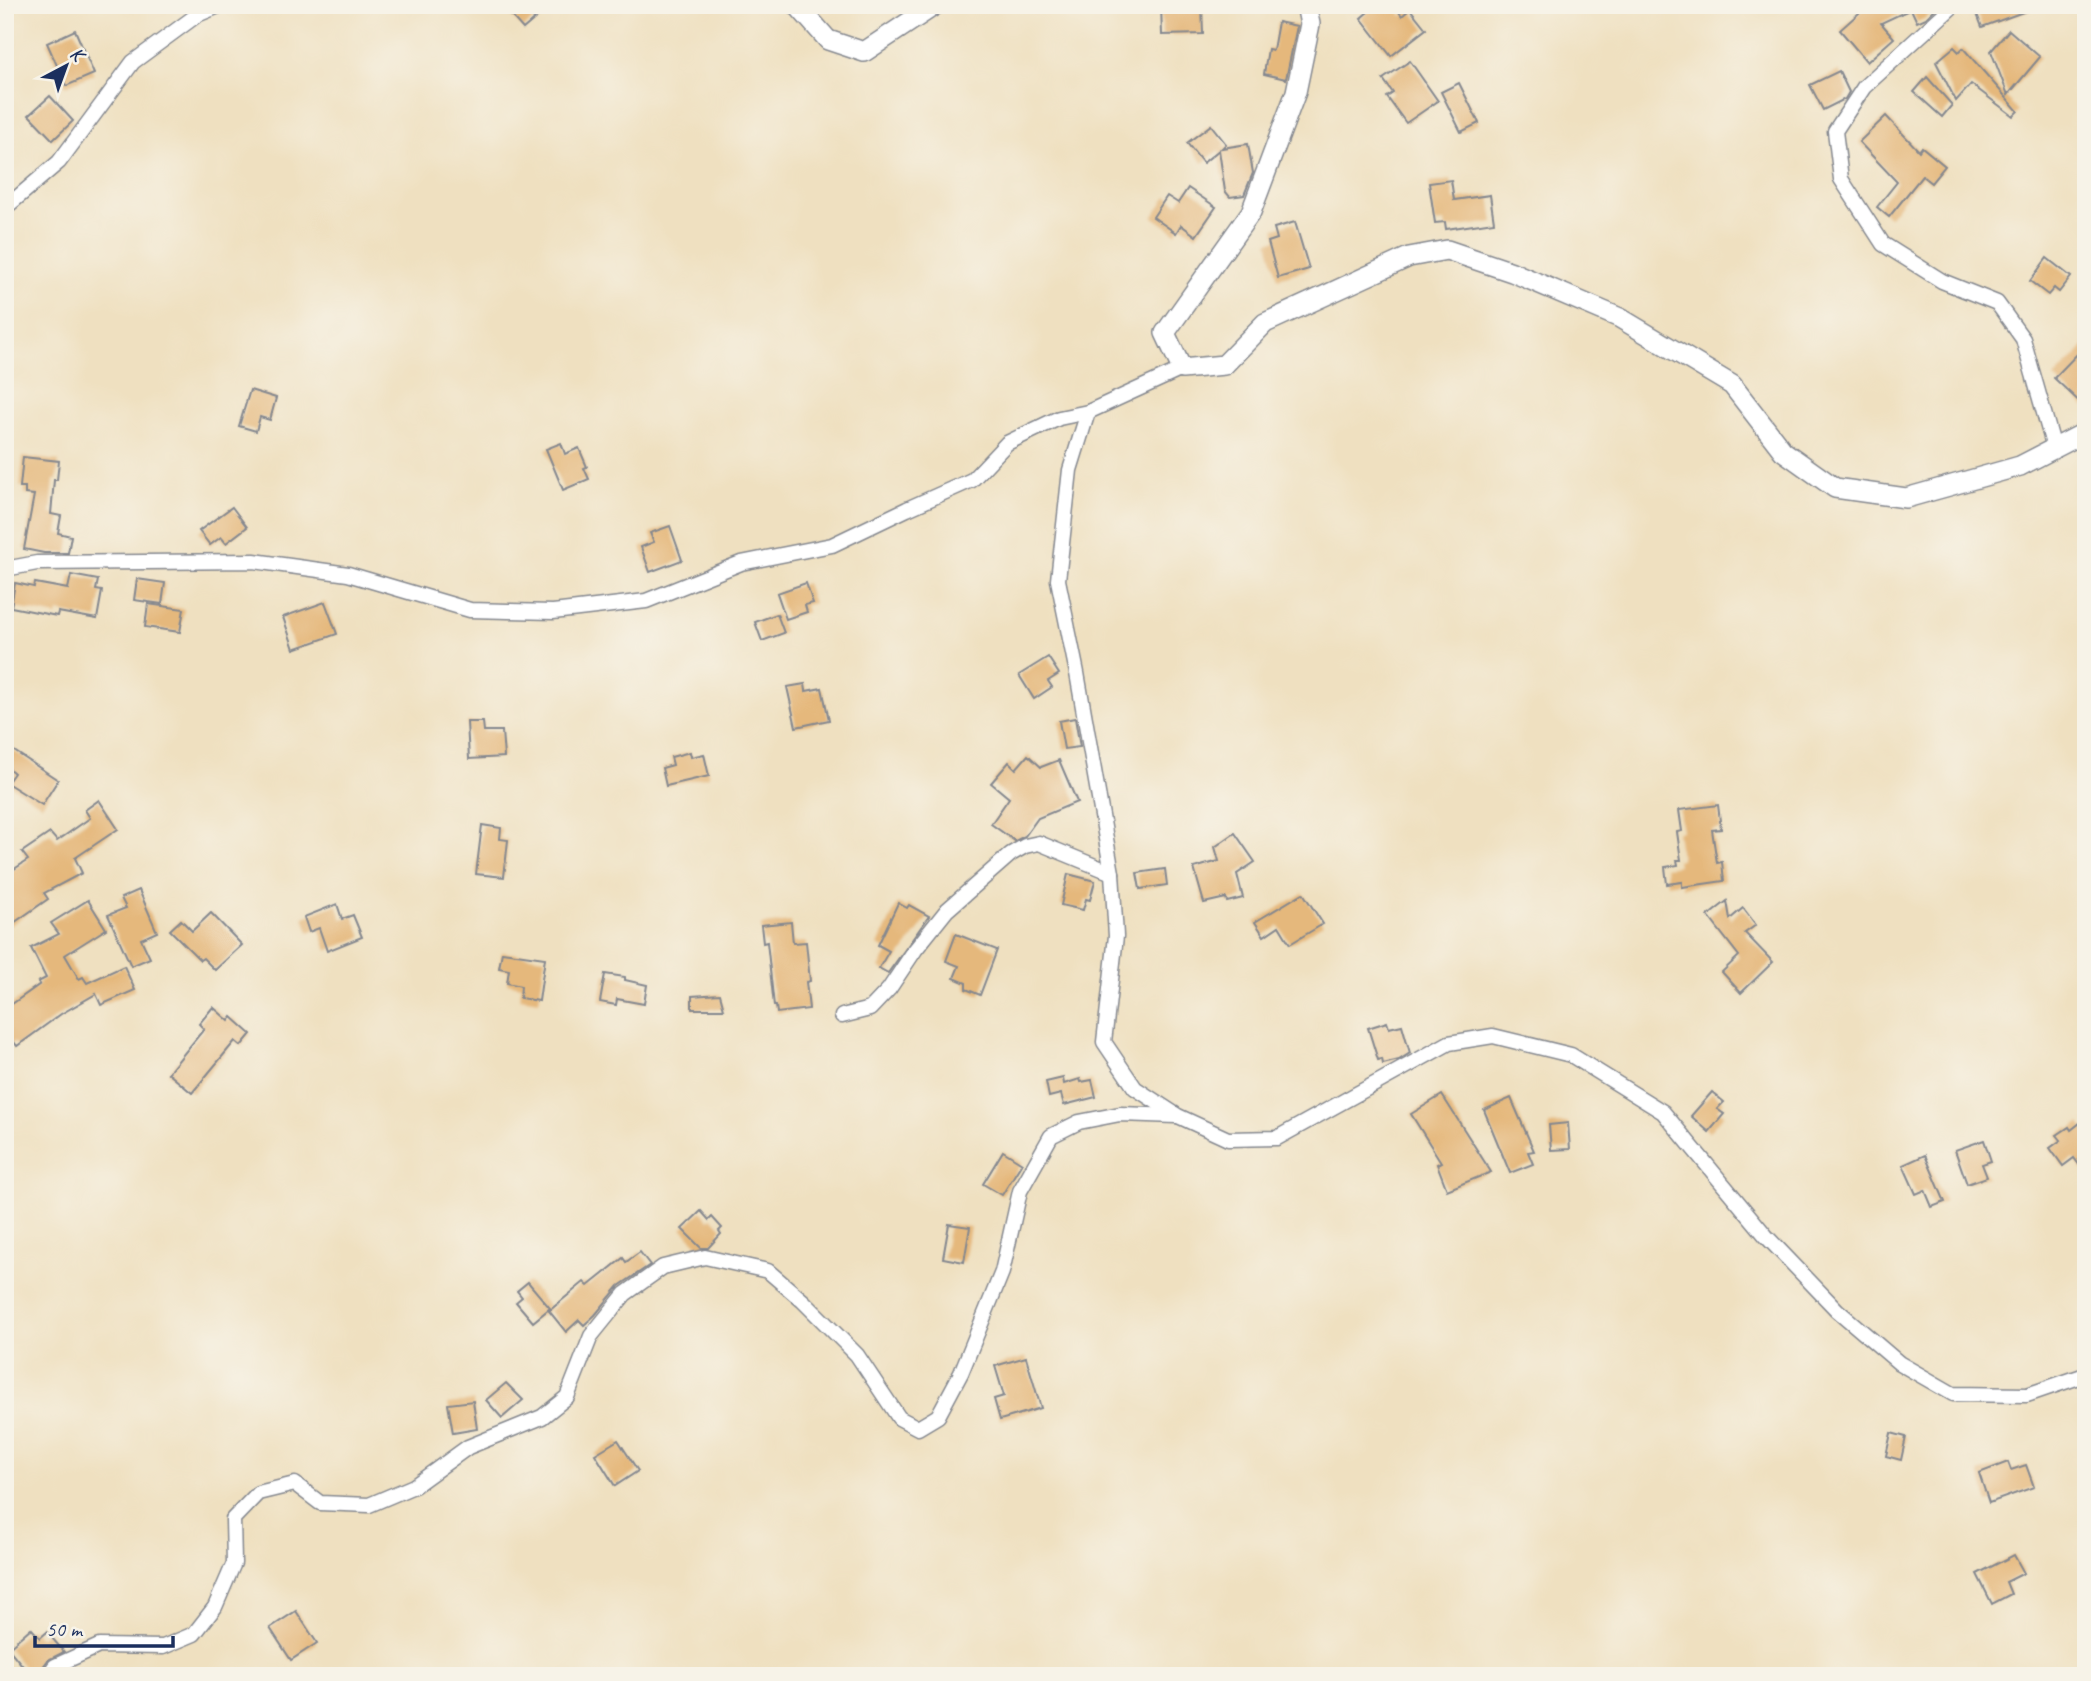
<svg xmlns="http://www.w3.org/2000/svg" width="2091" height="1681" viewBox="0 0 2091 1681" font-family="Caveat,sans-serif">
	<style>
		.building { fill: #e5b87b }
		.lines { fill: none; stroke-linecap: round; stroke-linejoin: round }
		.minor-casing { stroke: #85888f; stroke-width: 17 }
		.tertiary-casing { stroke: #85888f; stroke-width: 22 }
		.minor { stroke: #fff; stroke-width: 14 }
		.tertiary { stroke: #fff; stroke-width: 19 }
	</style>
	<rect width="100%" height="100%" fill="#f7f3e8"/>
	<filter id="ink" filterUnits="userSpaceOnUse"><feTurbulence type="fractalNoise" baseFrequency=".0143" numOctaves="2"/><feDisplacementMap in="SourceGraphic" scale="14" xChannelSelector="R" yChannelSelector="G"/><feConvolveMatrix kernelMatrix="1 2 1 2 8 2 1 2 1" color-interpolation-filters="sRGB"/></filter>
	<filter id="wash" filterUnits="userSpaceOnUse"><feTurbulence type="fractalNoise" baseFrequency=".00686" numOctaves="4" result="noise"/><feDisplacementMap in="SourceGraphic" scale="28" xChannelSelector="R" yChannelSelector="G"/><feGaussianBlur stdDeviation="1.57" result="paint"/><feColorMatrix in="noise" values="0 0 0 0 0 0 0 0 0 0 0 0 0 0 0 0 0 1.4 0 .05"/><feComposite in="paint" operator="in"/></filter>
	<g filter="url(#wash)">
		<rect width="100%" height="100%" fill="#efe0c0"/>
		<g id="blocks">
			<g class="building">
				<polygon points="515,5 551,5 523,29 508,12"/>
				<polygon points="1161,5 1202,5 1203,34 1162,35"/>
				<polygon points="1376,5 1394,5 1402,16 1410,9 1426,29 1391,56 1361,18"/>
				<polygon points="1868,5 1939,5 1926,18 1917,22 1911,9 1881,23 1894,38 1867,62 1840,30"/>
				<polygon points="2000,5 2037,5 2037,7 1982,27 1977,14"/>
				<polygon points="1278,22 1297,26 1286,79 1264,74 1268,49 1273,50"/>
				<polygon points="75,30 94,74 66,86 47,43"/>
				<polygon points="2009,30 2040,57 2008,95 1991,51"/>
				<polygon points="1954,47 1959,52 1963,48 2018,111 2013,116 1971,84 1956,101 1936,62"/>
				<polygon points="1410,61 1438,101 1406,123 1387,97 1393,93 1383,79"/>
				<polygon points="1839,71 1849,92 1845,99 1823,110 1810,85"/>
				<polygon points="1927,77 1952,105 1942,117 1914,92"/>
				<polygon points="1459,83 1479,123 1461,132 1441,92"/>
				<polygon points="50,96 73,121 53,140 29,115"/>
				<polygon points="1886,116 1919,151 1922,147 1945,166 1931,183 1922,176 1889,217 1877,207 1897,182 1859,142"/>
				<polygon points="1211,125 1226,144 1222,148 1248,144 1253,173 1244,195 1230,197 1225,191 1219,150 1203,163 1187,143"/>
				<polygon points="1451,180 1454,200 1490,195 1494,222 1446,229 1445,222 1435,223 1429,183"/>
				<polygon points="1188,188 1216,207 1196,236 1181,225 1176,233 1153,217 1167,196 1178,203"/>
				<polygon points="1295,222 1309,269 1278,278 1268,242 1277,239 1274,228"/>
				<polygon points="2047,258 2071,277 2059,292 2054,288 2048,295 2030,281"/>
				<polygon points="2086,345 2086,408 2054,378"/>
				<polygon points="250,390 276,398 270,420 260,417 256,431 239,426"/>
				<polygon points="561,443 565,454 579,448 587,467 584,468 589,479 563,490 546,449"/>
				<polygon points="23,457 59,461 57,480 54,480 51,514 61,516 58,533 71,536 68,553 44,553 24,549 34,495 25,494 25,487 20,487"/>
				<polygon points="232,507 247,527 226,543 221,537 210,545 199,531"/>
				<polygon points="670,526 682,560 650,572 641,547 654,542 650,533"/>
				<polygon points="71,575 98,580 96,590 102,591 97,619 58,612 57,616 11,607 15,583 34,587 35,583 68,589"/>
				<polygon points="137,579 165,583 162,604 134,600"/>
				<polygon points="806,583 813,603 805,605 807,612 786,619 777,593"/>
				<polygon points="325,602 337,634 294,649 283,617"/>
				<polygon points="148,604 184,609 180,632 145,627"/>
				<polygon points="777,614 784,633 762,641 755,622"/>
				<polygon points="1048,657 1059,674 1048,681 1052,687 1034,699 1019,675"/>
				<polygon points="805,684 806,691 822,688 829,720 796,727 787,687"/>
				<polygon points="1075,718 1080,747 1064,749 1059,721"/>
				<polygon points="467,722 483,722 484,731 502,731 504,757 469,759"/>
				<polygon points="5,745 58,780 42,805 7,783 14,773 5,765"/>
				<polygon points="690,752 691,757 704,754 709,776 666,786 662,768 673,765 671,757"/>
				<polygon points="1028,755 1041,767 1059,760 1077,802 1038,818 1025,836 1015,841 991,824 1009,798 991,783 1009,762 1016,769"/>
				<polygon points="99,800 118,829 75,858 82,873 44,893 48,899 5,929 5,875 28,860 22,852 50,833 57,841 90,818 85,810"/>
				<polygon points="1718,805 1721,829 1712,830 1717,863 1722,862 1724,881 1682,887 1682,882 1667,884 1665,867 1678,865 1677,860 1681,860 1677,832 1682,831 1679,810"/>
				<polygon points="482,825 501,828 500,839 508,840 504,877 476,874"/>
				<polygon points="1235,833 1255,862 1237,874 1243,898 1227,902 1226,898 1204,903 1194,868 1219,861 1215,847"/>
				<polygon points="1165,869 1167,885 1140,889 1137,873"/>
				<polygon points="1068,874 1095,881 1090,900 1086,899 1083,910 1061,905"/>
				<polygon points="139,890 157,932 141,939 150,958 131,966 108,915 126,908 121,898"/>
				<polygon points="1303,893 1323,924 1290,944 1279,926 1264,936 1255,922"/>
				<polygon points="88,900 106,929 65,955 79,979 83,977 87,983 124,966 135,990 101,1005 96,994 61,1014 17,1046 14,1042 5,1048 5,1009 40,984 38,982 46,978 31,948 59,934 51,923"/>
				<polygon points="1727,901 1730,919 1743,908 1756,925 1745,933 1773,962 1741,993 1722,972 1739,956 1708,916"/>
				<polygon points="898,903 907,908 909,905 929,916 888,973 879,968 889,951 878,945"/>
				<polygon points="337,904 342,919 353,915 362,937 327,951 319,928 309,932 304,917"/>
				<polygon points="211,913 242,945 215,970 203,958 200,960 170,930 181,920 192,931"/>
				<polygon points="791,922 793,943 806,942 810,981 806,982 809,1009 777,1013 776,1006 774,1006 767,942 763,943 761,925"/>
				<polygon points="956,934 997,950 980,995 966,989 966,983 954,978 959,966 946,961"/>
				<polygon points="502,952 545,958 539,1001 520,998 521,986 507,983 509,970 499,968"/>
				<polygon points="605,974 625,977 625,980 647,985 644,1004 617,999 616,1005 600,1002"/>
				<polygon points="720,994 724,1009 692,1009 692,996"/>
				<polygon points="213,1007 229,1021 232,1017 251,1034 241,1046 235,1041 192,1093 168,1073 204,1029 199,1024"/>
				<polygon points="1387,1022 1389,1028 1402,1025 1410,1053 1399,1060 1383,1064 1382,1059 1378,1060 1368,1028"/>
				<polygon points="1063,1078 1064,1084 1080,1079 1081,1082 1092,1080 1096,1097 1064,1105 1061,1094 1049,1097 1046,1082"/>
				<polygon points="1712,1092 1724,1102 1717,1109 1724,1114 1709,1132 1691,1116"/>
				<polygon points="1442,1095 1491,1172 1447,1190 1437,1164 1441,1162 1411,1114"/>
				<polygon points="1511,1098 1534,1151 1528,1152 1533,1164 1510,1173 1484,1110"/>
				<polygon points="1568,1123 1570,1149 1551,1150 1549,1125"/>
				<polygon points="2080,1123 2086,1131 2086,1168 2083,1170 2074,1158 2063,1166 2050,1148 2061,1140 2057,1135 2069,1127 2071,1130"/>
				<polygon points="1984,1140 1991,1161 1982,1164 1987,1177 1967,1184 1955,1150"/>
				<polygon points="1003,1151 1022,1163 1002,1195 983,1184"/>
				<polygon points="1925,1155 1945,1202 1932,1207 1925,1190 1916,1194 1903,1165"/>
				<polygon points="701,1211 709,1220 712,1217 722,1228 719,1231 721,1234 708,1248 701,1248 682,1229"/>
				<polygon points="949,1224 970,1227 964,1262 943,1258"/>
				<polygon points="640,1252 650,1265 619,1286 595,1315 584,1325 579,1320 566,1332 549,1311 584,1282 588,1286 623,1258 626,1262"/>
				<polygon points="528,1282 550,1308 533,1322 516,1302 522,1297 517,1291"/>
				<polygon points="1026,1357 1041,1408 1000,1420 994,1399 1004,1396 995,1366"/>
				<polygon points="506,1383 523,1400 502,1418 486,1400"/>
				<polygon points="473,1401 477,1429 453,1433 448,1404"/>
				<polygon points="1891,1433 1906,1437 1901,1460 1886,1456"/>
				<polygon points="618,1440 638,1471 615,1486 595,1454"/>
				<polygon points="2008,1462 2011,1470 2026,1465 2034,1487 1989,1503 1979,1473"/>
				<polygon points="2014,1555 2024,1573 2006,1582 2011,1594 1992,1604 1977,1574"/>
				<polygon points="296,1611 317,1643 291,1660 270,1628"/>
				<polygon points="31,1628 40,1638 47,1632 64,1652 48,1660 36,1676 31,1676 8,1648"/>
			</g>
		</g>
	</g>
	<g filter="url(#ink)">
		<use href="#blocks" fill-opacity="0" stroke="#85888f" stroke-width="2"/>
		<g class="lines">
			<g class="minor-casing">
				<g id="minor">
					<polyline points="1954,5 1864,87 1835,131 1841,179 1883,244 1942,281 1997,303 2023,339 2054,448"/>
					<polyline points="5,208 59,162 133,62 197,15 221,5"/>
					<polyline points="1088,412 1070,470 1058,580 1077,673 1112,873 1116,936 1104,1042 1135,1088 1178,1116 1228,1139 1277,1138 1449,1043 1493,1036 1571,1055 1663,1112 1766,1236 1837,1310 1899,1363 1953,1394 2027,1395 2082,1376 2086,1372"/>
					<polyline points="5,569 37,563 254,561 348,574 470,610 553,612 646,601 741,563 832,545 907,509 972,480 1007,443 1059,418 1088,412 1182,369"/>
					<polyline points="842,1016 870,1009 889,989 915,950 947,910 1011,854 1025,846 1039,843 1112,873"/>
					<polyline points="48,1676 55,1666 99,1646 163,1647 194,1634 215,1607 234,1563 233,1519 258,1493 295,1484 320,1503 369,1505 414,1486 468,1447 542,1417 567,1397 591,1336 625,1294 663,1267 705,1257 768,1271 803,1301 857,1355 899,1418 918,1428 938,1416 961,1373 1002,1272 1020,1191 1051,1136 1079,1122 1120,1114 1176,1116"/>
				</g>
			</g>
			<g class="tertiary-casing">
				<g id="tertiary">
					<polyline points="797,5 828,40 864,52 935,5"/>
					<polyline points="1306,5 1310,24 1296,92 1251,212 1165,333 1182,369 1224,365 1265,323 1409,257 1447,250 1512,272 1620,318 1732,385 1783,451 1835,488 1906,498 2020,466 2086,432"/>
				</g>
			</g>
			<use href="#minor" class="minor"/>
			<use href="#tertiary" class="tertiary"/>
		</g>
	</g>
	<rect width="2091" height="1681" fill="none" stroke="#f7f3e8" stroke-width="28"/>
	<g transform="translate(66 66) rotate(41)" stroke="#f7f3e8" stroke-width="5" paint-order="stroke">
	<path d="M0-5L12 26L0 18L-12 26Z" fill="#1b2f5e"/>
	<text y="-10" font-size="19" font-weight="bold" text-anchor="middle" fill="#1b2f5e">K</text>
	</g>
	<path d="M35 1636v10h138v-10" fill="none" stroke="#1b2f5e" stroke-width="3.5"/>
	<text x="46" y="1636" font-size="21" fill="#1b2f5e" stroke="#f7f3e8" stroke-width="5" paint-order="stroke">50 m</text>
</svg>
